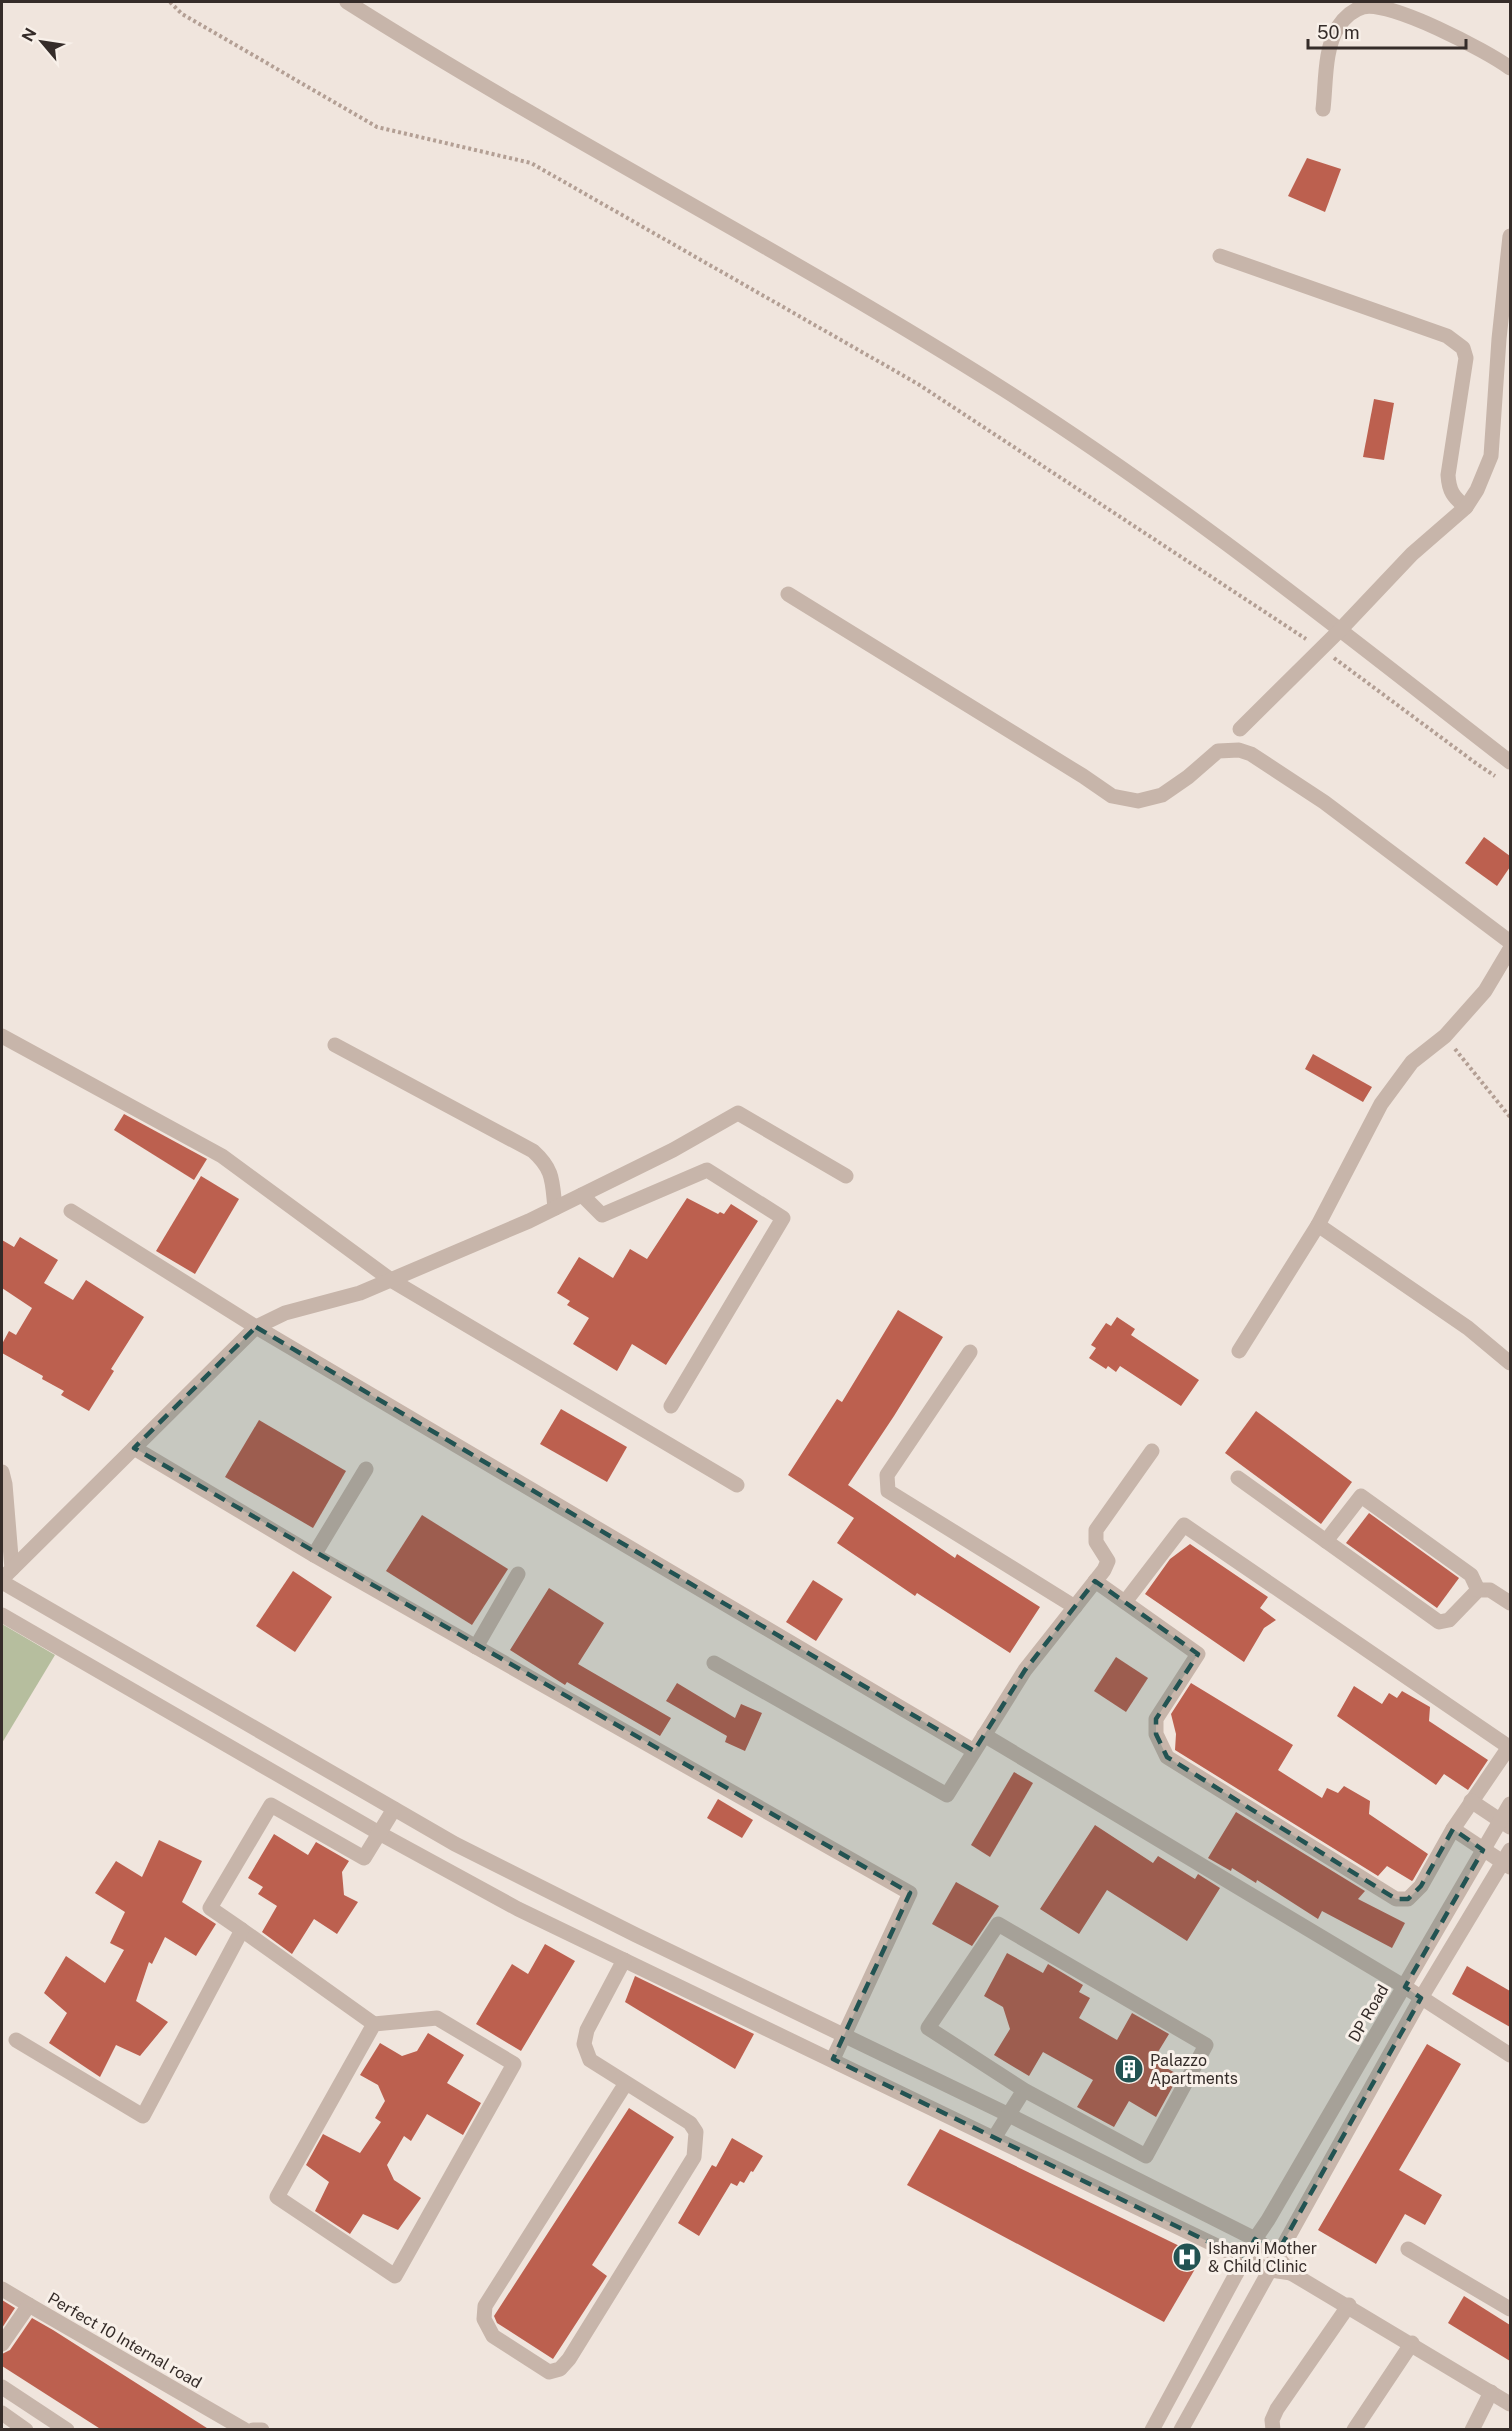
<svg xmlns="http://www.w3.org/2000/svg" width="1512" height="2431" viewBox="0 0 1512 2431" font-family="'Public Sans',sans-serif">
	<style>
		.green { fill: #b6be9e }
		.building { fill: #bc604f }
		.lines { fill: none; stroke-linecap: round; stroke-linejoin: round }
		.path { stroke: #b39f94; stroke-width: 4; stroke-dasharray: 3 3; stroke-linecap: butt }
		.minor { stroke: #c7b5aa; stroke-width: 15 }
		.marked { fill: #225352; fill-opacity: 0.2; stroke: #225352; stroke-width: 4.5; stroke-dasharray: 12 8; stroke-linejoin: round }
		.labels { text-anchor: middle; stroke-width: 6; stroke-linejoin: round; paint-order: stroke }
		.street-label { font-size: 16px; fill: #352c29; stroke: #f8f0e9 }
		.poi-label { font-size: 16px; fill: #352c29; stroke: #f8f0e9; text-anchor: start }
	</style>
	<rect width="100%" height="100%" fill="#f0e5dd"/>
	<polygon class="green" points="2,1624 55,1655 2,1743"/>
	<g class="building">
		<polygon points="1307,158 1341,169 1325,212 1288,196"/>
		<polygon points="1374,399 1394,403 1384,460 1363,457"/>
		<polygon points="1484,837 1510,856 1510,867 1497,886 1465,863"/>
		<polygon points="1313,1054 1372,1087 1363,1102 1305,1069"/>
		<polygon points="124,1114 207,1159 194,1180 114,1130"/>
		<polygon points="201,1176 239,1199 195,1274 156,1251"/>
		<polygon points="687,1198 718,1214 720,1212 724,1214 731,1204 758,1221 666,1365 632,1344 617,1371 573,1344 589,1318 567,1305 570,1301 557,1293 579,1257 613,1278 630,1249 647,1259"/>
		<polygon points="20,1237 58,1260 44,1283 73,1300 86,1280 144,1317 111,1369 114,1371 89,1411 61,1395 64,1391 42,1379 43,1376 2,1353 2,1344 9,1331 16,1335 32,1308 2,1288 2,1240 14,1247"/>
		<polygon points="898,1310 943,1337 894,1416 848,1485 955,1558 957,1554 1040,1607 1010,1653 917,1593 915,1596 837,1543 854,1518 788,1475 837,1399 842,1402"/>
		<polygon points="1117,1317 1135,1329 1131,1335 1199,1380 1181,1406 1120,1366 1116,1372 1108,1366 1106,1369 1089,1358 1096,1348 1091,1345 1106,1323 1111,1326"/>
		<polygon points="561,1409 627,1447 607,1482 540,1444"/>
		<polygon points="1256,1411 1352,1482 1321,1524 1225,1453"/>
		<polygon points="259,1420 346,1471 313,1528 225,1477"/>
		<polygon points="1369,1513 1459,1578 1437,1608 1346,1543"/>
		<polygon points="422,1515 508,1569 472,1625 386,1571"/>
		<polygon points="1190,1544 1268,1597 1260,1608 1276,1620 1264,1628 1244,1662 1145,1594 1170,1559"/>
		<polygon points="293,1571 332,1597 295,1652 256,1626"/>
		<polygon points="813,1580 843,1599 816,1641 786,1622"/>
		<polygon points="549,1588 604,1623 578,1664 671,1718 660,1736 567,1682 565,1685 510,1650"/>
		<polygon points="1116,1657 1148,1678 1126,1712 1094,1691"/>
		<polygon points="677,1683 735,1718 741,1704 762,1713 745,1751 725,1742 727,1736 666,1701"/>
		<polygon points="1191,1683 1293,1745 1278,1770 1322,1798 1327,1788 1338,1793 1344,1786 1370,1801 1369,1814 1428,1854 1413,1880 1412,1881 1387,1866 1378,1876 1175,1750 1176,1734 1171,1714"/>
		<polygon points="1354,1686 1382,1704 1389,1693 1397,1698 1402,1691 1430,1707 1429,1721 1488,1760 1468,1790 1444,1774 1436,1785 1337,1716"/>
		<polygon points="1014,1772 1033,1783 990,1857 971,1845"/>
		<polygon points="718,1799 753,1820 742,1838 707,1818"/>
		<polygon points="1236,1812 1365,1891 1358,1899 1405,1923 1392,1948 1322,1911 1318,1919 1257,1880 1256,1883 1232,1868 1231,1871 1208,1858"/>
		<polygon points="1095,1825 1153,1863 1158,1856 1195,1879 1198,1874 1220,1888 1187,1941 1107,1890 1079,1934 1040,1909"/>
		<polygon points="274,1834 308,1855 316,1842 349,1861 342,1872 344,1895 358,1902 337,1934 314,1919 292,1954 262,1932 277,1906 258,1894 263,1887 248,1878"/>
		<polygon points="159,1840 202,1861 182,1902 216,1924 196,1956 165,1937 152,1964 149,1962 136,2001 168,2022 140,2056 116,2045 100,2077 49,2043 67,2013 44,1993 66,1956 105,1983 124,1950 110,1943 125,1912 95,1893 116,1861 142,1877"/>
		<polygon points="956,1882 999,1906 972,1946 932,1924"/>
		<polygon points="545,1944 575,1961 521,2051 476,2024 512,1964 528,1974"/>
		<polygon points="1007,1953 1043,1973 1048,1964 1083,1985 1079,1992 1090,1998 1079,2018 1117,2040 1132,2013 1169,2034 1158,2052 1161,2065 1179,2075 1156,2117 1129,2101 1114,2127 1077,2107 1093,2080 1043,2052 1029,2076 994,2055 1010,2029 1003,2007 984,1996"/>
		<polygon points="1467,1966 1510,1991 1510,2027 1452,1994"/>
		<polygon points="635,1976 754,2034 735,2069 625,2002"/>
		<polygon points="428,2033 464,2055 447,2083 481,2103 463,2135 427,2114 411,2141 404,2136 387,2165 394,2180 421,2198 398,2230 363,2214 350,2234 315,2211 329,2182 306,2165 323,2134 360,2153 381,2122 375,2118 385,2101 378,2085 360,2075 380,2043 402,2056 417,2051"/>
		<polygon points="1427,2044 1461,2064 1399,2170 1442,2195 1425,2225 1405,2214 1376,2264 1318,2230"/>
		<polygon points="629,2108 674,2137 592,2265 607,2276 553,2359 497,2323 494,2316"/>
		<polygon points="940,2129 1202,2257 1164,2322 907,2185"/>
		<polygon points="732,2138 763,2156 753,2172 751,2171 744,2183 740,2181 737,2186 731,2183 699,2236 678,2223 712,2165 716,2167"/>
		<polygon points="1464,2296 1510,2325 1510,2361 1448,2323"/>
		<polygon points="2,2300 15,2308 2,2328"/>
		<polygon points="32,2318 53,2330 210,2430 102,2430 2,2366 2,2354 10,2350"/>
	</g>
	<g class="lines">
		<g class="path">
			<polyline points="170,2 182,14 196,22 377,127 531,163 918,384 1306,639"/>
			<polyline points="1334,658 1477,764 1495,776"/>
			<polyline points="1455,1049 1510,1117"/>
		</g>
		<g class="minor">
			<path d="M347,2C562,138 788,253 1003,389C1180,501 1345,634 1510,762"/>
			<path d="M1323,109C1326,84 1324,49 1338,27C1344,18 1352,10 1363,7C1390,0 1487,51 1510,68"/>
			<path d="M1220,256L1447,336L1463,348L1466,358L1448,475C1449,491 1453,497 1466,507"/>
			<polyline points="788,594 1083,776 1112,796 1138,801 1162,795 1188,777 1218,751 1239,750 1251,754 1324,802 1510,942"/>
			<polyline points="1240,729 1340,630 1412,554 1466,507 1477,490 1491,456 1499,339 1510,236"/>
			<polyline points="2,1036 222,1156 391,1280 737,1485"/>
			<path d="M335,1045L533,1151C554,1170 552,1181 555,1208"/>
			<polyline points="582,1195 602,1215 707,1170 783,1218 671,1406"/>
			<polyline points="71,1211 256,1327 974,1751"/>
			<polyline points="1318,1225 1468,1328 1510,1363"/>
			<polyline points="1239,1351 1318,1225 1381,1104 1412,1062 1445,1036 1485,991 1510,949"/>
			<polyline points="970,1352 887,1475 888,1491 1075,1607"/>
			<polyline points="134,1448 314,1555 910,1893 833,2059"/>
			<polyline points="2,1472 5,1484 12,1569"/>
			<polyline points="1238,1478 1439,1622 1449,1620 1478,1590 1490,1590 1510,1603"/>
			<polyline points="1326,1541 1361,1496 1471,1575 1478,1590"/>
			<polyline points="314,1555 366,1469"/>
			<polyline points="2,1579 256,1327 285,1313 360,1293 529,1221 673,1150 738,1113 846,1176"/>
			<polyline points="1095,1581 1198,1654 1156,1719 1156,1734 1167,1757 1396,1899 1408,1899 1421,1886 1453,1829"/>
			<polyline points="2,1582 455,1844 636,1935 1007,2114 1255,2239 1276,2255 1291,2273 1510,2404"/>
			<polyline points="1125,1602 1184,1525 1509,1747 1453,1829 1510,1867"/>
			<polyline points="2,1615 379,1833 518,1909 1244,2259 1270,2270 1291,2273"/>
			<polyline points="476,1647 518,1574"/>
			<polyline points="714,1663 947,1795 1025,1670 1104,1570 1108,1561 1096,1542 1096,1530 1152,1451"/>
			<polyline points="984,1735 1405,1987 1510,2055"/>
			<polyline points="1471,1801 1510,1827"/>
			<polyline points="242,1930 374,2024 277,2197 395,2276 514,2064 437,2018 374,2024"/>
			<polyline points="624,1960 587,2030 584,2044 590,2060 690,2123 696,2132 694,2157 569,2359 560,2369 549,2372 493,2336 484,2319 485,2306 626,2083"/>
			<polyline points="16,2040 143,2116 242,1930 210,1908 271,1805 364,1858 394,1809"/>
			<polyline points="994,2138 1024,2090 928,2028 998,1924 1206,2045 1146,2156 1024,2090"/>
			<polyline points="1408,2249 1510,2309"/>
			<polyline points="2,2289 29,2305"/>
			<polyline points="2,2344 29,2305 245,2430"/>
			<polyline points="2,2387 67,2430"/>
			<polyline points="2,2413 26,2430"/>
			<polyline points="253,2430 262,2430"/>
			<polyline points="1152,2430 1255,2239 1268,2220 1510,1804"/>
			<polyline points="1181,2430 1421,1998 1510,1850"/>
			<polyline points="1273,2430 1272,2420 1277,2409 1349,2305"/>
			<polyline points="1354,2430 1412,2343"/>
			<polyline points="1472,2430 1491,2392"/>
		</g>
	</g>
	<path class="marked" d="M256,1327L974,1751L1025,1670L1095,1581L1198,1654L1156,1719V1734L1167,1757L1396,1899H1408L1421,1886L1453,1829L1483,1850L1405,1987L1421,1998L1276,2255L1255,2239L1244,2259L833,2059L910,1893L134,1448Z"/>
	<defs>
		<g id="building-disc" transform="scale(1.5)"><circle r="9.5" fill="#225352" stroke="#f8f0e9"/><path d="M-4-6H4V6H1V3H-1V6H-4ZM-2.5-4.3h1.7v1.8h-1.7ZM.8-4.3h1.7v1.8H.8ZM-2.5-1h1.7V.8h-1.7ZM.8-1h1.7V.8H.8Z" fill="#fff"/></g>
		<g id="hospital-disc" transform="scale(1.5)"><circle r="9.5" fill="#225352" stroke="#f8f0e9"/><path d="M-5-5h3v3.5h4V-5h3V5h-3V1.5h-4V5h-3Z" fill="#fff"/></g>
	</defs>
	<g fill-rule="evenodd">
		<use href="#building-disc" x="1129" y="2069"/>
		<use href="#hospital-disc" x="1187" y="2257"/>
	</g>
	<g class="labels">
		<g class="street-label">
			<text transform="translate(1368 2013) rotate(-60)" y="6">DP Road</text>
			<text transform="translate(125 2340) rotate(30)" y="6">Perfect 10 Internal road</text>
		</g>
		<g class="poi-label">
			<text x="1150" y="2066">Palazzo<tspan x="1150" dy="18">Apartments</tspan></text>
			<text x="1208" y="2254">Ishanvi Mother<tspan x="1208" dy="18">&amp; Child Clinic</tspan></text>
		</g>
	</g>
	<rect width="1512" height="2431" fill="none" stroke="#352c29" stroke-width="6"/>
	<g transform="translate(42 42) rotate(299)" stroke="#f8f0e9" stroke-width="4.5" paint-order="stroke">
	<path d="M0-4.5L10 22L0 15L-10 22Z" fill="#352c29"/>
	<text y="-9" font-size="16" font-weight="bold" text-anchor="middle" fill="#352c29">N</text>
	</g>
	<path d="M1308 39v9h158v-9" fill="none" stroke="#352c29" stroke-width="3"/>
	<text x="1317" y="39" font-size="18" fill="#352c29" stroke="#f8f0e9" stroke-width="4.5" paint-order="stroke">50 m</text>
</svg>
